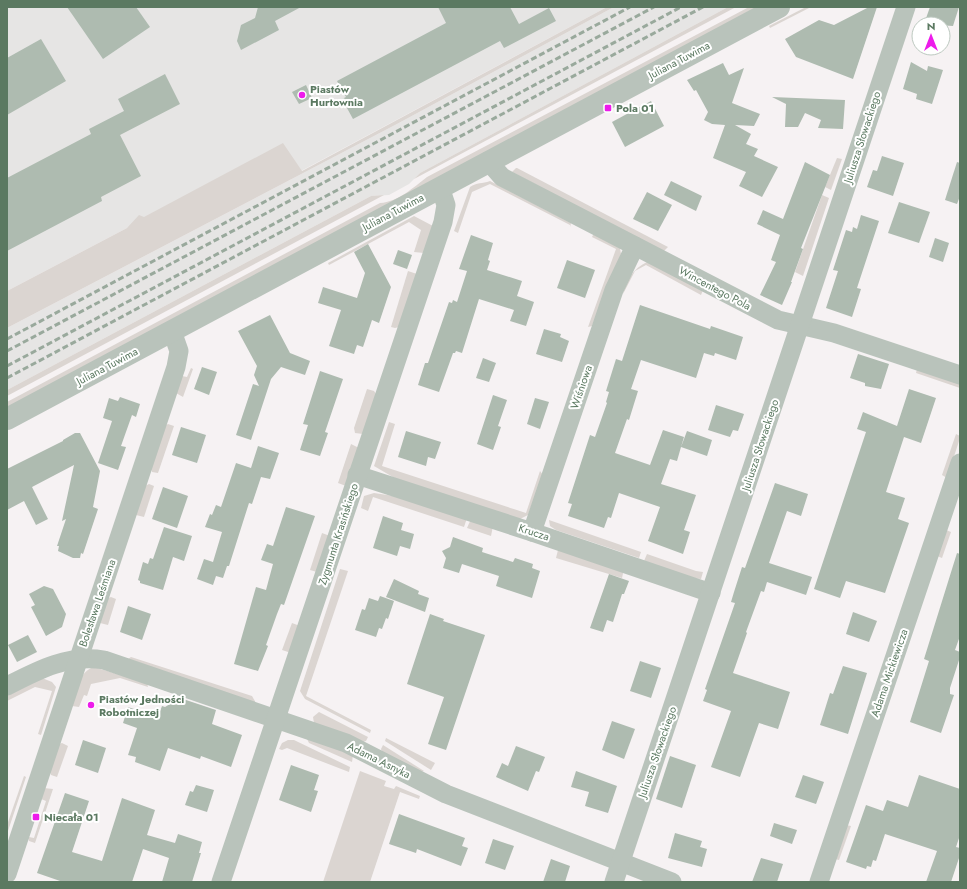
<svg xmlns="http://www.w3.org/2000/svg" width="967" height="889" viewBox="0 0 967 889" font-family="Jost,sans-serif">
	<style>
		.built { fill: #e6e5e4 }
		.green { fill: #dbd5d1 }
		.building { fill: #aebbb0 }
		.lines { fill: none; stroke-linecap: round; stroke-linejoin: round }
		.minor { stroke: #b9c3bb; stroke-width: 19 }
		.tertiary { stroke: #b9c3bb; stroke-width: 22 }
		.rail { stroke: #99a99c; stroke-width: 3; stroke-dasharray: 6 3; stroke-linecap: butt }
		.poi-dot { fill: #ed1beb; stroke: #fff; stroke-width: 1.5 }
		.labels { text-anchor: middle; stroke-width: 4; stroke-linejoin: round; paint-order: stroke }
		.street-label { font-size: 11px; fill: #5b7961; stroke: #fff }
		.poi-label { font-size: 11px; font-weight: bold; fill: #5b7961; stroke: #fff; text-anchor: start }
	</style>
	<rect width="100%" height="100%" fill="#f6f2f3"/>
	<g class="built">
		<polygon points="7,7 607,7 301,171 127,228 7,291"/>
		<polygon points="614,7 728,7 420,173 409,184 389,195 371,196 7,390 7,328 397,124"/>
	</g>
	<g class="green">
		<polygon points="607,7 614,7 397,124 7,328 7,291 127,228 139,215 144,217 283,143 302,171"/>
		<polygon points="728,7 736,7 414,179 420,173"/>
		<path d="M749,7H764L7,411V402L380,203C398,202 414,187 427,177Z"/>
		<polygon points="806,7 811,7 770,28 769,26"/>
		<polygon points="837,158 842,159 831,190 825,187"/>
		<polygon points="516,168 517,168 668,247 663,252 512,172"/>
		<path d="M490,181L571,223L570,227V225L490,184L472,192L458,233L454,231L470,187C477,182 482,184 490,181Z"/>
		<polygon points="384,195 7,396 7,390 371,196"/>
		<polygon points="822,195 829,198 803,276 795,272"/>
		<polygon points="414,216 433,226 424,253 414,252 421,230 409,222 329,265 328,263"/>
		<polygon points="594,233 620,248 621,254 592,326 588,327 616,249 592,237"/>
		<path d="M647,262L703,290L701,295L646,265L635,271L623,294C627,279 633,269 647,262Z"/>
		<polygon points="408,271 417,274 399,327 395,328 391,327"/>
		<polygon points="191,368 193,369 183,397 176,393 182,376 187,377"/>
		<polygon points="917,369 960,383 960,388 916,373"/>
		<polygon points="367,389 374,391 376,394 363,434 355,433 354,428"/>
		<polygon points="389,422 395,424 382,466 526,513 540,471 543,475 528,515 520,519 398,480 374,466"/>
		<polygon points="168,424 174,426 158,473 152,472 151,469 165,426"/>
		<polygon points="956,434 960,436 960,438 947,478 942,475"/>
		<polygon points="351,444 359,448 346,486 338,483"/>
		<polygon points="149,484 154,486 144,517 136,515 145,486"/>
		<polygon points="374,493 394,496 467,518 464,527 373,497 368,511 361,508 364,496"/>
		<polygon points="471,519 493,526 491,536 467,528"/>
		<polygon points="549,520 641,552 639,558 556,530 550,526"/>
		<polygon points="946,530 951,532 942,558 937,556"/>
		<polygon points="322,533 330,536 317,572 310,570"/>
		<polygon points="558,550 624,569 622,578 556,558"/>
		<polygon points="647,554 696,571 703,572 701,579 690,578 644,561"/>
		<polygon points="340,569 348,571 306,696 371,730 370,733 305,699 300,691"/>
		<polygon points="111,597 116,599 108,625 100,623 108,598"/>
		<polygon points="292,623 300,626 291,653 282,650"/>
		<polygon points="131,657 252,696 256,703 128,659"/>
		<path d="M94,667L147,683L148,687L120,678L91,684L87,696L84,695L79,707L72,706C76,692 78,672 94,667Z"/>
		<polygon points="42,678 52,682 56,687 41,735 38,734 52,691 35,687 7,701 7,695"/>
		<polygon points="319,712 368,737 366,741 363,742 314,723 313,717"/>
		<polygon points="306,737 353,755 352,762 309,743"/>
		<polygon points="386,738 435,763 431,770 385,741"/>
		<polygon points="288,740 294,740 350,767 349,772 287,748 282,750 279,749 282,743"/>
		<polygon points="62,743 68,746 57,777 51,775 50,772 59,744"/>
		<polygon points="383,745 424,771 421,772 382,752 381,749"/>
		<polygon points="360,771 386,781 384,786 394,789 396,786 420,796 419,799 400,792 370,882 323,882"/>
		<polygon points="24,776 26,777 7,834 7,825"/>
		<polygon points="44,788 53,789 35,843 29,841 28,838 29,837 34,838 46,801 41,799"/>
		<polygon points="846,825 851,826 839,860 835,859"/>
	</g>
	<g class="building">
		<polygon points="67,7 136,7 150,27 103,59"/>
		<polygon points="258,7 301,7 275,21 279,30 241,50 237,41 241,25 255,18"/>
		<polygon points="438,7 510,7 519,24 549,8 556,21 504,48 500,41 353,119 342,99 346,97 337,81 446,23"/>
		<polygon points="869,7 877,7 853,79 796,57 785,39 819,20 834,25"/>
		<polygon points="930,7 959,7 953,26 924,24"/>
		<polygon points="41,39 66,81 7,115 7,58"/>
		<polygon points="911,62 927,71 928,66 943,70 932,104 916,99 917,94 903,89"/>
		<polygon points="723,63 729,75 744,68 732,103 760,114 754,126 735,125 751,134 746,144 758,149 754,156 778,167 762,197 739,186 746,172 713,158 725,125 712,124 704,120 708,112 696,90 694,91 687,80"/>
		<polygon points="165,74 180,104 120,135 141,176 101,197 102,201 7,251 7,178 91,134 89,129 124,111 118,99"/>
		<polygon points="306,85 312,98 299,104 292,92"/>
		<polygon points="772,97 845,100 843,129 818,128 821,120 805,113 798,127 785,127 786,104"/>
		<polygon points="651,101 664,126 625,147 612,122"/>
		<polygon points="882,156 904,163 893,196 867,187 873,170 877,171"/>
		<polygon points="805,162 830,175 801,248 803,249 791,282 792,282 782,305 760,295 776,262 771,260 780,235 757,224 763,210 783,219"/>
		<polygon points="957,162 960,163 960,196 957,204 945,200"/>
		<polygon points="671,181 702,196 696,211 664,195"/>
		<polygon points="647,192 672,205 658,231 633,219"/>
		<polygon points="899,202 930,212 919,243 888,233"/>
		<polygon points="861,215 879,221 857,288 861,289 852,317 826,308 838,271 833,270 846,230 852,232 853,227 857,229"/>
		<polygon points="471,235 493,243 488,260 490,261 487,270 522,281 517,296 534,302 526,326 510,321 514,310 479,299 462,353 456,351 455,353 453,353 439,392 418,385 425,363 428,363 449,302 452,303 453,300 457,302 467,271 459,269"/>
		<polygon points="935,238 949,243 943,262 929,257"/>
		<polygon points="368,244 391,287 379,323 372,320 363,347 357,345 354,354 329,346 341,310 318,303 323,287 357,298 365,273 354,252"/>
		<polygon points="398,250 412,255 407,269 393,264"/>
		<polygon points="567,260 595,270 585,298 557,288"/>
		<polygon points="640,305 710,329 711,326 743,337 736,360 715,353 714,356 704,353 696,378 641,360 631,389 638,391 629,420 627,419 615,453 650,465 663,430 684,437 681,447 687,431 712,440 707,456 681,447 677,461 670,459 661,484 696,495 684,530 690,532 683,554 648,541 660,507 619,493 611,518 608,517 604,528 568,516 572,504 568,503 590,435 595,437 607,403 606,402 609,392 606,391 616,359 622,361"/>
		<polygon points="270,315 290,353 310,361 305,375 281,367 271,379 251,440 236,435 253,384 259,386 254,375 257,366 238,331"/>
		<polygon points="544,329 561,334 560,337 569,341 562,362 536,354"/>
		<polygon points="858,354 889,364 881,389 865,386 865,383 850,378"/>
		<polygon points="483,358 496,363 489,382 476,378"/>
		<polygon points="202,367 217,372 209,395 194,389"/>
		<polygon points="320,371 343,379 325,432 328,433 320,456 300,450 308,425 303,424"/>
		<polygon points="909,389 936,398 921,443 904,437 886,492 905,498 898,519 909,523 885,593 846,581 840,598 814,589 866,432 857,429 863,412 897,426"/>
		<polygon points="493,395 507,400 498,426 501,427 493,450 477,444"/>
		<polygon points="120,397 140,404 136,417 132,415 121,446 126,447 118,470 98,463 112,421 103,418 109,398 118,401"/>
		<polygon points="535,398 549,402 540,429 527,424"/>
		<polygon points="716,405 744,414 738,431 733,430 730,437 708,430"/>
		<polygon points="181,427 206,435 197,463 172,455"/>
		<polygon points="406,431 441,442 435,459 428,457 426,466 398,457"/>
		<polygon points="75,433 80,433 100,471 93,507 98,509 83,554 81,553 80,558 73,558 58,551 59,546 57,546 66,519 62,521 74,465 32,487 48,519 36,525 24,501 7,510 7,469 63,441 63,440"/>
		<polygon points="258,446 279,453 270,479 261,477 252,504 249,503 229,566 227,566 223,578 216,576 213,585 197,579 204,559 213,562 222,532 205,527 210,514 212,515 216,505 221,507 236,463 251,468"/>
		<polygon points="775,483 808,494 801,516 787,511 769,563 812,577 806,595 767,582 764,592 761,591 746,632 747,633 733,673 790,692 778,729 759,723 740,777 711,767 731,711 703,701 707,690 705,689 735,603 731,602 734,592 742,567 745,568"/>
		<polygon points="163,487 188,496 177,528 152,519"/>
		<polygon points="286,507 315,516 284,605 281,604 277,614 266,645 268,646 258,671 234,664 256,587 266,590 273,564 261,560 267,544 273,546"/>
		<polygon points="383,516 403,523 401,530 414,534 410,549 400,546 397,556 373,548"/>
		<polygon points="164,527 192,536 184,561 173,557 163,590 140,583 140,581 138,580 143,562 148,564 150,558 153,559"/>
		<polygon points="453,537 483,548 482,552 513,562 515,558 533,564 532,568 540,571 532,598 496,586 499,576 462,564 459,573 443,568 446,558 442,551 450,547"/>
		<polygon points="957,553 960,554 960,636 955,650 960,652 960,657 950,688 950,694 954,695 941,733 910,722 929,661 924,659"/>
		<polygon points="609,574 629,581 624,594 622,594 613,622 607,620 603,632 590,628"/>
		<polygon points="394,579 419,591 418,594 429,598 425,612 386,597"/>
		<polygon points="44,586 53,589 66,614 62,627 46,636 31,607 35,605 29,594"/>
		<polygon points="380,596 394,601 388,619 386,618 382,629 379,628 376,637 355,630 362,609 365,610 369,598 378,601"/>
		<polygon points="128,606 151,614 142,640 120,632"/>
		<polygon points="853,612 877,621 869,642 846,634"/>
		<polygon points="430,614 444,619 443,621 485,635 446,750 428,744 444,697 407,684"/>
		<polygon points="28,635 37,652 17,662 8,645"/>
		<polygon points="640,661 661,668 651,698 630,691"/>
		<polygon points="843,666 867,673 848,734 820,725 830,693 833,694"/>
		<polygon points="177,697 216,710 212,724 242,735 231,767 201,756 200,759 168,748 160,771 135,762 136,757 128,755 137,728 123,723 128,707 158,717 162,706 165,707 175,701"/>
		<polygon points="612,721 635,729 624,759 602,750"/>
		<polygon points="83,740 106,748 98,773 75,765"/>
		<polygon points="516,746 545,757 539,772 536,771 528,791 496,777 502,763 508,766"/>
		<polygon points="670,756 696,765 682,808 656,799"/>
		<polygon points="291,765 319,775 314,790 318,791 311,812 279,800"/>
		<polygon points="576,771 617,786 608,813 585,806 589,792 571,787"/>
		<polygon points="803,775 824,782 816,804 795,797"/>
		<polygon points="919,775 960,789 960,835 956,847 960,848 960,855 951,882 926,882 937,851 885,834 876,861 873,860 871,867 867,866 866,869 846,862 866,805 883,811 887,800 908,807"/>
		<polygon points="196,785 214,790 207,812 185,805 190,791 193,792"/>
		<polygon points="65,793 89,801 72,852 102,861 122,798 155,810 147,835 175,843 178,834 202,842 199,853 201,853 192,882 162,882 169,858 143,849 132,882 63,882 37,873"/>
		<polygon points="399,814 465,838 462,846 468,848 461,866 417,849 416,853 389,844"/>
		<polygon points="774,823 797,830 792,844 770,836"/>
		<polygon points="675,833 702,841 700,847 707,849 702,867 668,858"/>
		<polygon points="493,839 514,846 505,870 485,863"/>
		<polygon points="761,858 783,864 777,882 752,882"/>
		<polygon points="551,859 570,866 565,882 543,882"/>
	</g>
	<g class="lines">
		<g class="minor">
			<polyline points="488,161 502,177 778,320 834,333 960,375"/>
			<polyline points="357,475 532,532 711,593"/>
			<polyline points="532,532 614,290 635,246"/>
			<path d="M7,686C38,670 68,654 104,660L346,743L446,794L672,882"/>
			<polyline points="7,874 176,367 179,351 172,331"/>
			<polyline points="221,882 443,222 446,205 440,187"/>
			<polyline points="614,882 906,7"/>
			<polyline points="819,882 960,463"/>
		</g>
		<polyline class="tertiary" points="7,419 779,7"/>
		<g class="rail">
			<polyline points="7,339 630,7"/>
			<polyline points="7,351 654,7"/>
			<polyline points="7,366 681,7"/>
			<polyline points="7,378 703,7"/>
		</g>
	</g>
	<g class="poi-dot">
		<circle cx="302" cy="95" r="4"/>
		<rect x="604" y="104" width="8" height="8" rx="2"/>
		<circle cx="91" cy="705" r="4"/>
		<rect x="32" y="813" width="8" height="8" rx="2"/>
	</g>
	<g class="labels">
		<g class="street-label">
			<text transform="translate(679 60) rotate(-28)" y="4">Juliana Tuwima</text>
			<text transform="translate(862 137) rotate(-72)" y="4">Juliusza Słowackiego</text>
			<text transform="translate(393 212) rotate(-28)" y="4">Juliana Tuwima</text>
			<text transform="translate(715 288) rotate(28)" y="4">Wincentego Pola</text>
			<text transform="translate(107 366) rotate(-28)" y="4">Juliana Tuwima</text>
			<text transform="translate(581 387) rotate(-71)" y="4">Wiśniowa</text>
			<text transform="translate(760 445) rotate(-72)" y="4">Juliusza Słowackiego</text>
			<text transform="translate(534 532) rotate(18)" y="4">Krucza</text>
			<text transform="translate(338 534) rotate(-72)" y="4">Zygmunta Krasińskiego</text>
			<text transform="translate(97 603) rotate(-71)" y="4">Bolesława Leśmiana</text>
			<text transform="translate(889 673) rotate(-71)" y="4">Adama Mickiewicza</text>
			<text transform="translate(657 752) rotate(-71)" y="4">Juliusza Słowackiego</text>
			<text transform="translate(379 760) rotate(26)" y="4">Adama Asnyka</text>
		</g>
		<g class="poi-label">
			<text x="310" y="93">Piastów<tspan x="310" dy="13">Hurtownia</tspan></text>
			<text x="616" y="112">Pola 01</text>
			<text x="99" y="703">Piastów Jedności<tspan x="99" dy="13">Robotniczej</tspan></text>
			<text x="44" y="821">Niecała 01</text>
		</g>
	</g>
	<rect width="967" height="889" fill="none" stroke="#5b7961" stroke-width="16"/>
	<g transform="translate(931 36)"><circle r="19" fill="#ffffff" stroke="#bdc9c0"/>
	<path d="M0-3L7 15L0 10L-7 15Z" fill="#ed1beb"/>
	<text y="-6" font-size="11" font-weight="bold" text-anchor="middle" fill="#5b7961">N</text>
	</g>
</svg>
